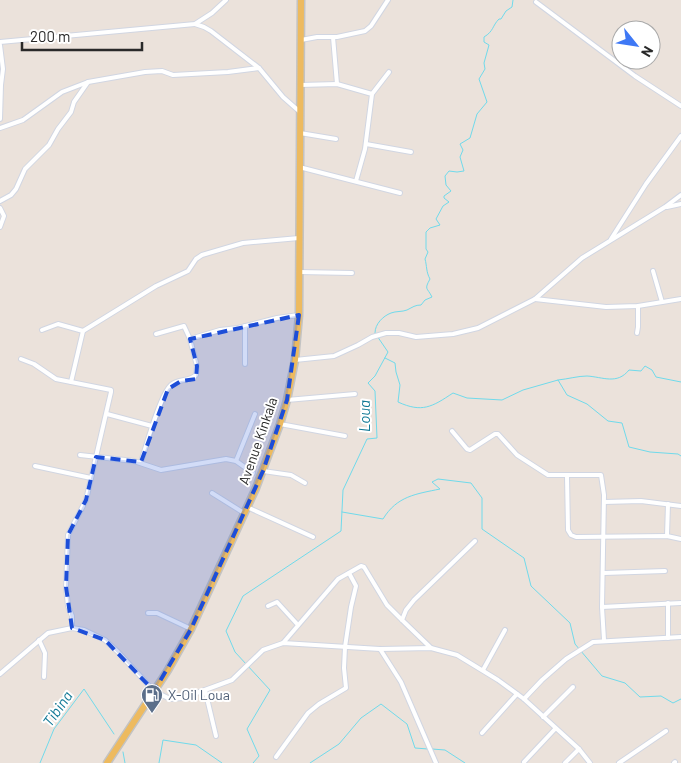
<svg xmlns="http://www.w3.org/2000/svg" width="681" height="763" viewBox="0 0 681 763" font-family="Barlow,sans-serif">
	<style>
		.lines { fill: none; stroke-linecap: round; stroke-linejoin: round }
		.stream { stroke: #70daeb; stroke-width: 1 }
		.minor-casing { stroke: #d1d6e2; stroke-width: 6 }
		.primary-casing { stroke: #c3c3c3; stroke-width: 9 }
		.minor { stroke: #fff; stroke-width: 4 }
		.primary { stroke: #edba5f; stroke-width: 6 }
		.marked { fill: #1d4ed8; fill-opacity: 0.2; stroke: #1d4ed8; stroke-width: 4; stroke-dasharray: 10 6; stroke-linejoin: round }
		.labels { text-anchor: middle; stroke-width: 4; stroke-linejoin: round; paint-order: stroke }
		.street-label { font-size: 14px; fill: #292929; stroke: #fff }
		.service-label { font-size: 14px; fill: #4e5e75; stroke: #fff; text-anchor: start }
		.water-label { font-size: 15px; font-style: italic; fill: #117996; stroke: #fff }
	</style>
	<rect width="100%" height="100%" fill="#ebe2db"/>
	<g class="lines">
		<g class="stream">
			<path d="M385,358L395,363L396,372L400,385L398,402C422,413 432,407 453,393L467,398L502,400L523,390L558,380L567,395L587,404L608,421L622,423L629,447L650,452L678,454L681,456"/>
			<path d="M558,380C568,379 578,376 587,376C603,377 617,385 629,370L641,371L645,366L652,370L656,377L681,382"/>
			<path d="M342,512L383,519C397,496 416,494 440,489L432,482L438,479L471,483L482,498V529L524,558L531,586L570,623L575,644L602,676L625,683L640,697L661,696L673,703L681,699"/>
			<polyline points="432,749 445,750 465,763"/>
			<polyline points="123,752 125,763"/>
			<polyline points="40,763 54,729 84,689 114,734"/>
			<polyline points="159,763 163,740 196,745 222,763"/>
			<path d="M253,763L259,756L247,729L270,690L235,652L226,631L243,596L341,531L343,490L367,439L377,438L375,391L368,383L375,376L388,352L375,333C375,324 383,316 391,313C396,311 402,312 407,310C413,307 415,305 421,305L425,300L432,297C427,287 424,290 430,279C426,272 427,266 425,259L428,252L426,249V232L430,228L440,225L436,219L443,206L449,202L444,198V196L451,191L446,185L445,176L449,171L457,172L464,171L460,157L463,150L460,144L470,138L477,114L487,102L479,79L485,69L484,63L489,45L484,42V37C494,31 492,26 499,19H501L506,11L512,7L513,0"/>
			<polyline points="310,763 339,744 361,718 381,704 407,724 415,748 428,749"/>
		</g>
		<g class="minor-casing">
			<g id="minor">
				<polyline points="536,2 635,76 681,106"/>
				<polyline points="195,24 204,27 211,31 259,68 283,97 300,112"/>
				<polyline points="333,37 337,84"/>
				<polyline points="301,40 317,37 337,37 365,31 371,26 388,0"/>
				<polyline points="0,42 195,24 212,13 226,0"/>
				<polyline points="0,45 3,69 1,85 0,119"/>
				<polyline points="300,85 337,84 372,94 365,149 356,181"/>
				<polyline points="372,94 389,72"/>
				<polyline points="0,128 23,120 62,92 88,82"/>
				<polyline points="300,133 336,139"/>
				<polyline points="366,144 411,152"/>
				<polyline points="299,167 400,193"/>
				<polyline points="0,201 11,195 16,189 25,169 49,145 58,129 71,112 74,102 88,82 145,72 162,71 173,75 228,72 259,68"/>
				<polyline points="667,207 681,204"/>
				<polyline points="0,208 4,216 0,227"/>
				<polyline points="611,239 646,184 681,136"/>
				<polyline points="653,271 662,302"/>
				<polyline points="299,272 352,273"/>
				<polyline points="535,299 606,307 638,306 681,299"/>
				<polyline points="245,326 245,364"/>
				<polyline points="42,330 58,324 83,331"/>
				<polyline points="637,333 638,327 638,306"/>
				<polyline points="156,334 184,326 190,339"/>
				<polyline points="21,359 34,364 56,379 111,390 111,392 86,500 68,535 66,587 68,606 72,616 72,628"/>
				<polyline points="295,360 334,356 358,345 372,337 386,333 399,333 416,337 453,334 478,328 535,299 582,258 665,207 681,195"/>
				<polyline points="71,382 83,331 156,286 188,271 196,259 202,255 243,243 299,238"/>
				<polyline points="287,400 355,394"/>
				<polyline points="107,414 152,426"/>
				<polyline points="280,424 345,436"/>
				<polyline points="452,431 467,449 470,450 495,434 498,434 517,455 548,475 601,475 604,495 602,607 604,640"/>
				<polyline points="80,455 134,461 161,470 226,459 236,461 253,473"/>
				<polyline points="236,461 255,414"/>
				<path d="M141,462C146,447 160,395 171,385C179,378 189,382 196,375L197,366L190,339L220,330L238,328L277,318L299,315"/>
				<polyline points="35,466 91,478"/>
				<polyline points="263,471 291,475 305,483"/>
				<polyline points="567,476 568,530 571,535 576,537 667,536 681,539"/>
				<polyline points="212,493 244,513"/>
				<polyline points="604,502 641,501 681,506"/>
				<polyline points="247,507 313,537"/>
				<polyline points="667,536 668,504"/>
				<polyline points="604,573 665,571"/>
				<polyline points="268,606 277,602 298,625"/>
				<polyline points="602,607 681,603"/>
				<polyline points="148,613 157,613 191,629"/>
				<polyline points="668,638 668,603"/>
				<polyline points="39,640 45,653 44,677"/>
				<polyline points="283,643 338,579 361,566 364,567 387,605 402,620"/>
				<polyline points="431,648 402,620 406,610 414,600 475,541"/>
				<polyline points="380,649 401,682 436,763"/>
				<polyline points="483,670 505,630"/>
				<polyline points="0,674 48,633 72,628 84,630 105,640 118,652 154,691 170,699 183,698 232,680 263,650 283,643 380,649 431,648 457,655 498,680 524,699 579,749 590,763"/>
				<polyline points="205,690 216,736"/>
				<polyline points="524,699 542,680 566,659 593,642 681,637"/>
				<polyline points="543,717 573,687"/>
				<polyline points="482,733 517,694"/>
				<polyline points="276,757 308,713 319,704 346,688 344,668 345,647 351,607 356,586 349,573"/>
				<polyline points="524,762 555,729"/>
				<polyline points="565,763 579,749"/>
				<polyline points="619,763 666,731"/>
				<polyline points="674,763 675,762"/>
			</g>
		</g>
		<g class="primary-casing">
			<polyline id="primary" points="107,763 168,670 191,629 256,488 280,424 287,400 295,360 299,315 301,0"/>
		</g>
		<use href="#minor" class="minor"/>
		<use href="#primary" class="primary"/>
	</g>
	<path class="marked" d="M299,315L287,400L263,471L191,629L154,691L105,640L72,628L66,587L68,535L86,500L96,457L141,462L168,389L181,381L196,379L197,366L190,339Z"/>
	<defs>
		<g id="fuel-pin" transform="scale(1.125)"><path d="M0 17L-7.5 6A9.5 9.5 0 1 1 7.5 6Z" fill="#5c6f8a" stroke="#fff"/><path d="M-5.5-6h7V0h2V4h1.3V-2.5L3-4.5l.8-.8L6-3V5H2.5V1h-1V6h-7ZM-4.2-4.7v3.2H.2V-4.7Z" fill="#fff"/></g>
	</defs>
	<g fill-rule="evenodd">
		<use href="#fuel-pin" x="152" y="695"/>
	</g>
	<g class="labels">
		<g class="street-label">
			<text transform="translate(258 441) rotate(-71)" y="5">Avenue Kinkala</text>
		</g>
		<g class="service-label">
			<text x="168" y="700">X-Oil Loua</text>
		</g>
		<g class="water-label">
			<text transform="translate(365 416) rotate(-90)" y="5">Loua</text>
			<text transform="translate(58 709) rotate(-55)" y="5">Tibina</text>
		</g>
	</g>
	<g transform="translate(636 45) rotate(120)"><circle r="24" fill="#ffffff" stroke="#a9a9a9"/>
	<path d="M0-4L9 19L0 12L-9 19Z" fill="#3e78f5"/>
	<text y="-8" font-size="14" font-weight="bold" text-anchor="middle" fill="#292929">N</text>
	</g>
	<path d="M22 42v8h120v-8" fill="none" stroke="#292929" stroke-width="2.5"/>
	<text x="30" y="42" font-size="15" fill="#292929" stroke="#ffffff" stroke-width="4" paint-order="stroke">200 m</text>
</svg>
